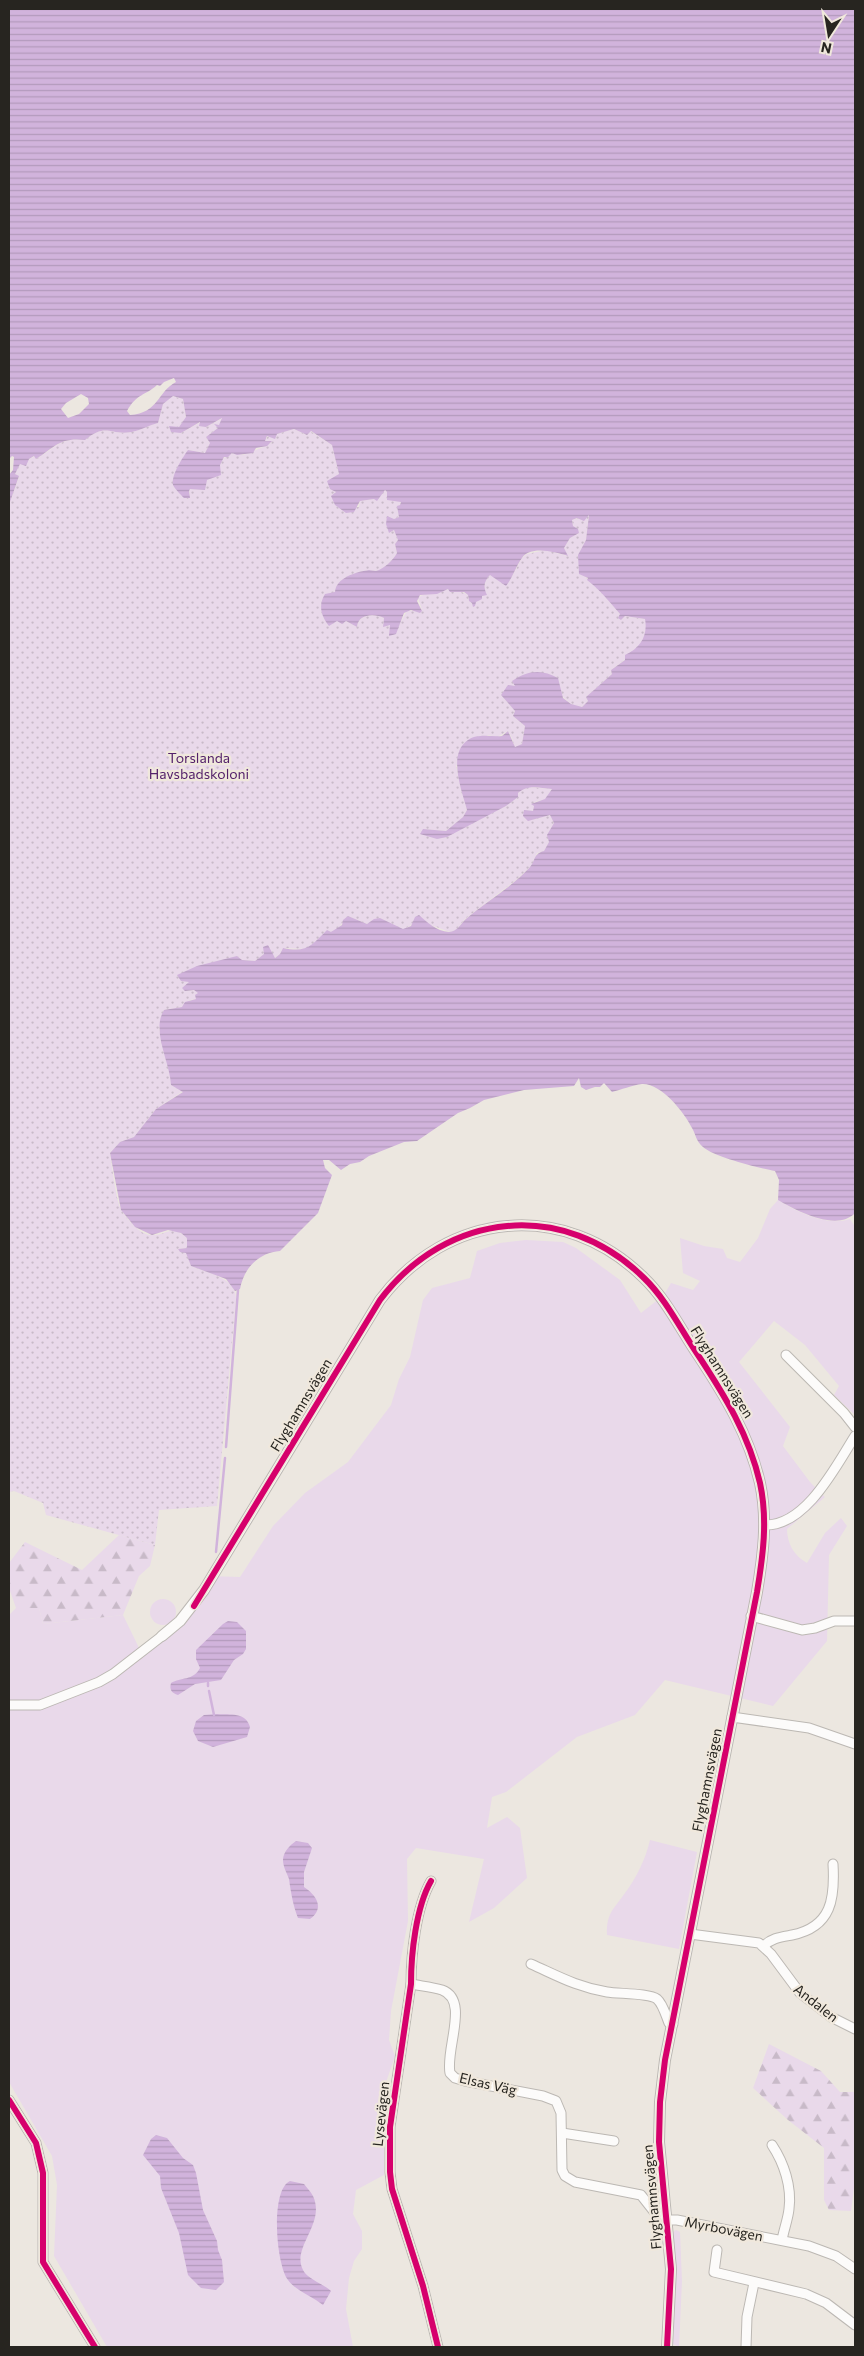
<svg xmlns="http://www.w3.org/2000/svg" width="864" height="2356" viewBox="0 0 864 2356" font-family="Commissioner,sans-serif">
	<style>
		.grass { fill: #e9d9ea }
		.forest { fill: url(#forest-firs) }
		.garden { fill: url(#garden-dots) }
		.water { fill: url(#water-rules); fill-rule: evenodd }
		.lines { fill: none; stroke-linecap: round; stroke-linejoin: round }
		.stream { stroke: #d1b3dc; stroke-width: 2.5 }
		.minor-casing { stroke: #bcb8b3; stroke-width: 11 }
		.tertiary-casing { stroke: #bcb8b3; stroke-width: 12 }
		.minor { stroke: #fcfbfa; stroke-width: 9 }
		.tertiary { stroke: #fcfbfa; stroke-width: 10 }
		.cycleway-casing { stroke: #f0e8dc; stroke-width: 9 }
		.cycleway { stroke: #d6006c; stroke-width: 6 }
		.labels { text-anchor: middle; stroke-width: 4.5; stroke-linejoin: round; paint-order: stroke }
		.park-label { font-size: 14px; fill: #54216a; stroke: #f0e8dc }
		.street-label { font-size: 14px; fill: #272520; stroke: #f0e8dc }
	</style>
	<defs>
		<pattern id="forest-firs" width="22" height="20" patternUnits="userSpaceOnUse" patternTransform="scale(1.25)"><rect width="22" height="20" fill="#e9d9ea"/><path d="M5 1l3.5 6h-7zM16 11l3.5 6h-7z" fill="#c8bac8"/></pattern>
		<pattern id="garden-dots" width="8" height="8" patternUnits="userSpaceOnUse" patternTransform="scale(1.25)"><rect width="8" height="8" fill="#e9d9ea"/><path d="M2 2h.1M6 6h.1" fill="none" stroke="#c8bac8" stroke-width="1.8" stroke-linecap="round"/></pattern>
		<pattern id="water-rules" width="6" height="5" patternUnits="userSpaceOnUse" patternTransform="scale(1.25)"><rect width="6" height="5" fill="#d1b3dc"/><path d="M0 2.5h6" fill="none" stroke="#b39abc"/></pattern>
	</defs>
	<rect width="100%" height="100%" fill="#ece7e0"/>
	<g class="grass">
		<path d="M778,1200C798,1212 827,1227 850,1219L855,1227V1415L834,1395L839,1386L805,1345L774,1321L739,1362L790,1427L783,1446L810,1482L825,1497L787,1529C787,1543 794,1556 807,1563L825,1533L841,1518L847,1526L829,1555L827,1641L773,1706L665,1680L635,1715L577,1737L506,1792L492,1797L487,1828L507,1817L520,1828L527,1878L494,1908L469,1922L484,1859L416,1848L407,1859L408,1921L391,2011L389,2040L395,2056L381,2097L384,2131V2175L356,2190L353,2214L362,2231V2249L354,2261L349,2278L346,2309L353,2347H107L54,2256L57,2185L52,2156L9,2082V1615L16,1608H39L43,1624L123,1615L140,1650L167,1628L189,1606L208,1576L240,1577L273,1526L305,1493L348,1462L391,1405L399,1379L410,1357L423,1300L432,1288L470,1278L477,1251L500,1243L526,1240L563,1242L576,1248L620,1280L641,1313L664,1295L671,1283L693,1290L700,1281L683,1273L680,1238L704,1246L723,1249L727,1258L740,1262L758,1238L770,1209Z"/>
		<circle cx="163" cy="1612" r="13"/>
		<path d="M650,1840L697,1852L679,1949L607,1935C606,1913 614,1909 625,1893C636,1879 646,1858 650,1840Z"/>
		<polygon points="676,2230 680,2232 682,2281 679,2347 673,2344 675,2280 673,2232"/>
	</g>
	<g class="forest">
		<polygon points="119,1535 155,1545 150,1566 139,1576 123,1615 43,1624 39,1608 16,1608 9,1588 9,1563 25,1542 82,1570"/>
		<polygon points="769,2044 821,2071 840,2092 855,2092 855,2180 851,2211 829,2210 824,2200 824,2148 788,2120 753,2088"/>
	</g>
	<path class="garden" d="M172,396L183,399L186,418L179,427L174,428L181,433L201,422L206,427L223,418L218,428L206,437L210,443L205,453L188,450L173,479L190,495L189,490C195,486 203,483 209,478C217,470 222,456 232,453C235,452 240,455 243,455C248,454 268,445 272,442L265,441L268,436L273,437L277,434L294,429L307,435L310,431L332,445L339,474L335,478V505L340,508L359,507L360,501L374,499L385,490L393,499L401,501L400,505L398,506L399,517L394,519L389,533L394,530L398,540L395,544L397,553C393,560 384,569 377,571C374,571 371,570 369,570C356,572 336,578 335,593L321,605L324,618L346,621L357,627C359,614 374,613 384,618L383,626L390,624L396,630L407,611L422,610L418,598C425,592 439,592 449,589C455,591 462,591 468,595L469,601L476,602C482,596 486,589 485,581L490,575L510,580L522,558L527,554L546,550L567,556L564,548L570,538L579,533L573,526L572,520L589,515L586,540L580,552L582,574L601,591L620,614L621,620L625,616L645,619C655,641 626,659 611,670L612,674L586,697L588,701L582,707H578L571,704L561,695L512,686L501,695L515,711L513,716L525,726L522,744L515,748L512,738L508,731L497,737L488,735L456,766L467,810L463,817L446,831L423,829L437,839L506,806L521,790L529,787L552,789L545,800L537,801L532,804L534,806L531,820L550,815L554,823L548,835L549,842L544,851L537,853L532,865L516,880L465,919L456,930L450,932L431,925L414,923L403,930L380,918L367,924L348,916L336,931L306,949L283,948L280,954L274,958L268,945L264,954L255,961L242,960L237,956L189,982L185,991L194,990L199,993L196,999L190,1000L182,1007L164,1010L159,1029L171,1074V1085L183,1091L156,1109L134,1137L120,1142L110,1153C112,1165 116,1203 122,1211C127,1219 140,1235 151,1235C167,1236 170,1223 187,1238V1248L178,1249L180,1252H186L191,1266C207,1273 235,1277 236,1298L217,1506L159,1510L155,1545L46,1515L43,1503L14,1491L9,1492V505L19,477L15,474L20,464L35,456L36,459C56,448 60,437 85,440C107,422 109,436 132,432C142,430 148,425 158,423L163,404Z"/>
	<g class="water">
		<path d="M9,9H855V1213C837,1232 797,1211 778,1200L779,1180L775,1171C759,1168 714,1157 703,1147C696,1141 696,1135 692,1128C684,1112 661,1083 642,1084C632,1085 621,1090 612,1092L604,1083L600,1087H595L586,1090L581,1087L579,1078L574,1086L524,1090L484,1100L470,1108L458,1113L417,1141L404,1142L369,1156L360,1162L350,1164L341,1170L329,1160H323L325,1168L332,1175L318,1213L280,1251C258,1253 244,1268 240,1289L235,1291L226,1279L191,1266L186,1253L180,1252L178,1249L187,1248V1238L181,1233L168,1230L152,1235L135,1227L121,1210L110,1153L120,1142L134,1137L156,1109L183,1092L171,1085C170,1062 151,1031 164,1010L182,1007L185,1002L196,999L195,995L198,993L194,990L185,991L182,988L189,982L181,981L177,975L197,966L237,956L242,960L255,961L264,954L263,947L268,945L275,958L280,954L283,948C307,953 311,946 327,930L331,932L342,925L343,920L348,916L367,924L374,919L380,918L403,929L411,926L415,917L419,915C427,922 436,931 449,932C457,932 461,923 467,918C487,901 512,887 530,867C536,860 533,854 544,851L549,842L547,835L554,823L550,815L528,821L523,816L524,810L533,811L534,806L531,804L545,799L552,789C539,788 528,784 518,793V797L506,806L447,837L437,839L420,834L423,829L446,831L463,817L467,810C462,791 447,754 468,740C478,733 491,737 502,736L508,731L515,747L522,744L525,726L513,716L515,711L501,695L508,685L515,686L512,681C528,670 542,669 558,678L563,698L571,704L582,707L588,701L586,697L612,674L611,670L625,660V655C641,648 648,635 645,619L625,616L621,620L618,618L620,614C609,601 599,589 587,580L588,578L579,574L578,555L586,540L589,515L584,521L577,518L572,520L573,526L578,529L579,533L570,538L564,548L568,556C556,552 530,545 522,558C515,568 513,577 506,586L490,575C484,581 483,587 487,595L482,596V599L476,602L475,606L473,607L472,603L469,601L468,595L464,592H450L448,589L437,594L420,595L417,601L422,611L420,613L411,610L404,613L396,634L389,636L390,625L383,627L384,618C374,613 358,614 357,627L346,621L342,624L337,621L329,626C321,616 318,605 325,594L335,592C336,578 355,572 369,570C371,570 374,571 376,571C384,569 393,560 397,553L395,544L398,540L394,530L389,533L386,524L387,516L394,519L399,517L397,506L400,505L401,502L387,500V492L385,490L377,501L374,499L360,501L354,512L346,513L335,505L331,496L336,492L330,489L327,481L339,474L332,445L311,431L307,435L294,429L277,434L275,439L267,436L265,441H272L267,446L256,448L253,453L237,455L232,453L228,457H224L220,465L221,475L207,480L205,490L190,489L189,491L190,498H184C180,494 175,489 173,485C171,475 183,457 188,450L205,453L210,443L206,437L218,428L214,424L219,425L222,418L206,427L199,426L200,422L181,433L171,432L169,426L179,427L186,417L183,399L173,396L163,404L158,423C149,425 142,430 132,432C109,436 107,422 85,440C60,437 55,447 36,459L34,456L29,459L26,466L20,464L15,474L19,476L9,505V475L13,470L14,457L12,456L9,459ZM174,378L176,382C157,392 159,413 130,415L127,411C137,393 145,396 157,385L160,386L164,382ZM81,394L88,398L89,404L79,414L68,418L61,409L66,403Z"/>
		<path d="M228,1621L237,1622L246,1631V1649L243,1654L234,1660L221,1680L195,1684L178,1695C172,1693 169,1690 171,1683C181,1677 193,1681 200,1668L196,1659V1650L223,1624Z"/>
		<path d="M217,1714C230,1715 246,1712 250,1727L247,1737L213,1747L198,1741L193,1731L196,1721L204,1715Z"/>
		<path d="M296,1841L308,1843L312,1848L304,1872V1887C315,1894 326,1908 310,1919L298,1918C293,1905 291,1893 289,1879C287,1873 283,1867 283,1860C283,1852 290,1845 296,1841Z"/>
		<polygon points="156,2135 167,2138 183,2158 193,2165 196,2173 203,2210 217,2241 218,2250 222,2260 224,2282 216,2290 201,2288 188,2275 179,2233 161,2188 160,2176 143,2155 151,2139"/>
		<path d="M290,2181L304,2184C307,2188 311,2192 313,2196C326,2224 291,2247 303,2270C307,2279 324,2284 331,2291L323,2305C312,2296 296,2291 288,2280C276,2264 270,2190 290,2181Z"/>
	</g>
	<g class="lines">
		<g class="stream">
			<polyline points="226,1447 238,1290"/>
			<polyline points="216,1552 225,1458"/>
			<polyline points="208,1686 208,1683"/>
			<polyline points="209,1691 214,1715"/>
		</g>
		<g class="minor-casing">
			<g id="minor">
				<polyline points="786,1355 844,1413 855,1427"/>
				<path d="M765,1525C806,1526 836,1466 855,1436"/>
				<polyline points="751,1616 802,1630 815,1628 834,1621 855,1621"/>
				<polyline points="9,1705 40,1705 99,1682 113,1674 162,1636"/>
				<polyline points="732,1717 809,1728 855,1744"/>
				<path d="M431,1881C416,1907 411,1954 411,1984L390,2127V2172L392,2189L423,2286L438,2347"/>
				<polyline points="690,1934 759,1943 771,1954 800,1993 831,2017 855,2029"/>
				<path d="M764,1946C771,1938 781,1937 792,1935C832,1927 835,1898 833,1864"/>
				<path d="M531,1964C558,1976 577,1987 607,1992C618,1994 649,1993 657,1999C663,2004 666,2016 669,2023L673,2024"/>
				<path d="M411,1984C421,1986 432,1987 442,1990C470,2000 445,2049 450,2073L455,2078L465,2081L543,2096L556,2101L561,2113L562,2170L565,2176L575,2182L641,2195L656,2214H666"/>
				<polyline points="9,2100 36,2143 43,2173 43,2262 95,2347"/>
				<polyline points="562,2133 614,2141"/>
				<path d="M772,2145C784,2163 792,2187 789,2209C788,2219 784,2229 782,2240"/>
				<polyline points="667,2220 677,2220 809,2246 836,2256 855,2269"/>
				<polyline points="717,2250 714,2272 806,2294 826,2303 855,2325"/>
				<polyline points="746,2347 747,2317 754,2283"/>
			</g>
		</g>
		<g class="tertiary-casing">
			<path id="tertiary" d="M162,1636L180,1621L204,1590L380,1300C447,1211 564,1199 644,1278C666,1299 681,1330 698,1355C725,1396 749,1435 760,1483C768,1520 763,1556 757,1592L665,2060L660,2102L659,2142L671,2269L667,2347"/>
		</g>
		<use href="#minor" class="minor"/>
		<use href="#tertiary" class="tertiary"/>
		<g class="cycleway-casing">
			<g id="cycleway">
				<path d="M194,1606L380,1300C447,1211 564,1199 644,1278C666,1299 681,1330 698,1355C725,1396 749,1435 760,1483C768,1520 763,1556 757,1592L665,2060L660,2102L659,2142L671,2269L667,2347"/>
				<path d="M431,1881C416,1907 411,1954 411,1984L390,2127V2172L392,2189L423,2286L438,2347"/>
				<polyline points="9,2100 36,2143 43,2173 43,2262 95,2347"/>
			</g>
		</g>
		<use href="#cycleway" class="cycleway"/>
	</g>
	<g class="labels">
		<g class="park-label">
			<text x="199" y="763">Torslanda<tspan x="199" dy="16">Havsbadskoloni</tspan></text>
		</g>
		<g class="street-label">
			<text transform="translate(722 1372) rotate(58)" y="5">Flyghamnsvägen</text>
			<text transform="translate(301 1405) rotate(-59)" y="5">Flyghamnsvägen</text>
			<text transform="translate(707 1780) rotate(-79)" y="5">Flyghamnsvägen</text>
			<text transform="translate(816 2003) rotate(38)" y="5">Andalen</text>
			<text transform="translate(488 2084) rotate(13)" y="5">Elsas Väg</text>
			<text transform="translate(381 2114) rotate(-84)" y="5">Lysevägen</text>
			<text transform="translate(652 2197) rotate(-95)" y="5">Flyghamnsvägen</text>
			<text transform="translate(724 2229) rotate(11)" y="5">Myrbovägen</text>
		</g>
	</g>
	<rect width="864" height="2356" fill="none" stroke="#272520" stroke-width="20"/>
	<g transform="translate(829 35) rotate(192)" stroke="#f0e8dc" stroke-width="4" paint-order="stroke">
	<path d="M0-4L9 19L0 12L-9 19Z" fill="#272520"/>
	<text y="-8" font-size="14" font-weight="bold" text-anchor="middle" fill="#272520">N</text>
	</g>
</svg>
